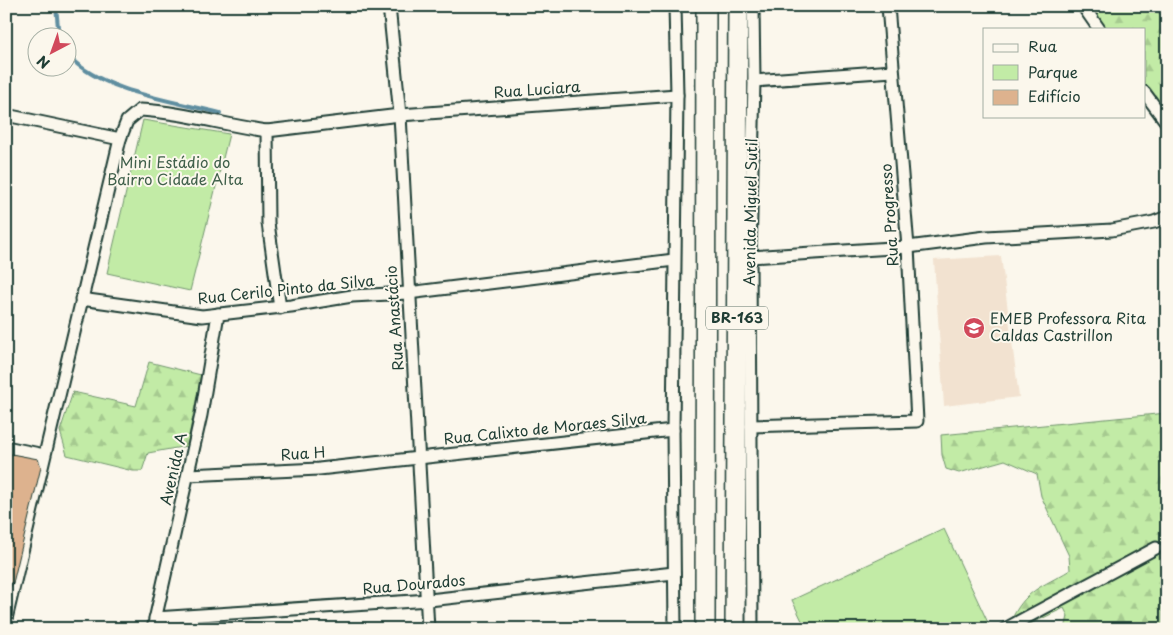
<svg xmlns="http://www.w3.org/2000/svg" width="1173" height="635" viewBox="0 0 1173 635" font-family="'Playpen Sans',sans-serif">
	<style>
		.built { fill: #f2e2d0 }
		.forest { fill: url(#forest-firs); stroke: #70946d }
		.green { fill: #c2eba6; stroke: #70946d }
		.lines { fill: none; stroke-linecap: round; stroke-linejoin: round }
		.stream { stroke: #5e8ea0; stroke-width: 4 }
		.street-casing { stroke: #1f3d34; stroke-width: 15 }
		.primary-casing { stroke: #1f3d34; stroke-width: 22 }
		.street { stroke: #fbf7ec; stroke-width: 11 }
		.primary { stroke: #fbf7ec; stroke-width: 19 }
		.shaded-wall { fill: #9b7d63; stroke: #1f3d34 }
		.building { fill: #ddb28e; stroke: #1f3d34 }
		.labels { text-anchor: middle; stroke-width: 4; stroke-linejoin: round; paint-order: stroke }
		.shield { fill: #fbf7ec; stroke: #61756b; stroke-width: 1 }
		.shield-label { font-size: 14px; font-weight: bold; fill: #1f3d34 }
		.street-label { font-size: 15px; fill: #1f3d34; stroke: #fbf7ec }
		.park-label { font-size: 15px; fill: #40604b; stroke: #fbf7ec }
		.poi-label { font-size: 15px; fill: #1f3d34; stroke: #fbf7ec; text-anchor: start }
	</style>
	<defs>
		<pattern id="forest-firs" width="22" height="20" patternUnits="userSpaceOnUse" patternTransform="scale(1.25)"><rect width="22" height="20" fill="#c2eba6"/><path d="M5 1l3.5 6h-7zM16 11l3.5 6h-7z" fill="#a6ca90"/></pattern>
	</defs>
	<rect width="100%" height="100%" fill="#fbf7ec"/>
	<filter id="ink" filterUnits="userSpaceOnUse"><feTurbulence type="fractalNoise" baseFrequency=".02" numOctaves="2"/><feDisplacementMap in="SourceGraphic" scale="10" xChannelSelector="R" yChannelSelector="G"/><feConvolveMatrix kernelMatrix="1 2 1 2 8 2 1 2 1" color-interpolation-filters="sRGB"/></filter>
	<g filter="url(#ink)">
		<polygon class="built" points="1001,256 1019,397 944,406 934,260"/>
		<g class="forest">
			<polygon points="1075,6 1149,6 1167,19 1167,132 1144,101 1144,29 1091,29"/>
			<polygon points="149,362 201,375 187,446 148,453 142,471 133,471 67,455 60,431 73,392 136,406"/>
			<path d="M1167,413V601H1163L1162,629H1065L1068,616L1064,608L1020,629H999L1010,623C1025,589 1041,588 1070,570L1069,556L1041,496L1037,474L1005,460L959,473L946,469L942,455L941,435Z"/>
		</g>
		<g class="green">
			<polygon points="143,120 229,134 190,291 107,273"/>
			<polygon points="944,529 991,629 806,629 792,600"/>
		</g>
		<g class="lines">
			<g class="stream">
				<polyline points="56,6 59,38"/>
				<path d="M68,56C105,93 170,100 220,113"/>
			</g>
			<g class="street-casing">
				<g id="street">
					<polyline points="389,6 400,115 428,629"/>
					<polyline points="1083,6 1099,29"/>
					<polyline points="754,81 893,71"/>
					<polyline points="1144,92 1167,123"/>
					<polyline points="6,115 120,139"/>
					<polyline points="750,257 908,247 986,237 1112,230 1154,222 1167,217"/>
					<polyline points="81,299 202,316 291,306 352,296 408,293 674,260"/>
					<polyline points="280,308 268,223 267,131 400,115 677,95"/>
					<polyline points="751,426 917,421 908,247 888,6"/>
					<polyline points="6,447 44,455"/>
					<polyline points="188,475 319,469 673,430"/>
					<polyline points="155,618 429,600 674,573"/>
					<path d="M6,619L120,139L127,121L140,110C183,112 224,125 267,131"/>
					<polyline points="153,629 201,415 218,314"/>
					<polyline points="675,629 673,430 677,95 675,6"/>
					<polyline points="752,629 750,257 754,81 753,6"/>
					<polyline points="1005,629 1156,548"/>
				</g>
			</g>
			<g class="primary-casing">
				<g id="primary">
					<polyline points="705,629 706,6"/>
					<polyline points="735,629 738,6"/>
				</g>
			</g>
			<use href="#street" class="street"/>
			<use href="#primary" class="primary"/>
		</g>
		<polygon class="shaded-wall" points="6,582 13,583 9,590 6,589"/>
		<polygon class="building" points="6,453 38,459 41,467 13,583 6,582"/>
	</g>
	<defs>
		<g id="school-disc" transform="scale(1.125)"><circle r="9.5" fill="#d1495b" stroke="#fbf7ec"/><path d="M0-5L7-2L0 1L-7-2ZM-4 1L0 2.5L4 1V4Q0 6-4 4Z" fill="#fff"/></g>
	</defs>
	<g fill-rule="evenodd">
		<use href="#school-disc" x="974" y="328"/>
	</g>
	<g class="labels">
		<rect class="shield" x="706" y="306.5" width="62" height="23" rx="4"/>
		<g class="shield-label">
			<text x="737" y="323">BR-163</text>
		</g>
		<g class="street-label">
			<text transform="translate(537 90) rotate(-4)" y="5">Rua Luciara</text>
			<text transform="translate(751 212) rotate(-89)" y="5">Avenida Miguel Sutil</text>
			<text transform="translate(890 215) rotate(-94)" y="5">Rua Progresso</text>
			<text transform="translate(286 290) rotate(-6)" y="5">Rua Cerilo Pinto da Silva</text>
			<text transform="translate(395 318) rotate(-94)" y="5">Rua Anastácio</text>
			<text transform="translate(545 429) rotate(-6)" y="5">Rua Calixto de Moraes Silva</text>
			<text transform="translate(303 454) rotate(-4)" y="5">Rua H</text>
			<text transform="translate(174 469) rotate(-77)" y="5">Avenida A</text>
			<text transform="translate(414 585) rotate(-5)" y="5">Rua Dourados</text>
		</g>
		<g class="park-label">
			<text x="175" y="168">Mini Estádio do<tspan x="175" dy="17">Bairro Cidade Alta</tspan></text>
		</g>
		<g class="poi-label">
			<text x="990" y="324">EMEB Professora Rita<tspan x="990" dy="17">Caldas Castrillon</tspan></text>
		</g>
	</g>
	<rect width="1173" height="635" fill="none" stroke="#fbf7ec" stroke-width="25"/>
	<rect x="12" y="12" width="1148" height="610" fill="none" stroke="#1f3d34" stroke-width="2" filter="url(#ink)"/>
	<rect x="983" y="28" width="162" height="90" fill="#fbf7ec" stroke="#a3ada2"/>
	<rect x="993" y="44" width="25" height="8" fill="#fbf7ec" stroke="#a3ada2"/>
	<text x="1028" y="52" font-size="15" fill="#1f3d34">Rua</text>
	<rect x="993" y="65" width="25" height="15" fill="#c2eba6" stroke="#a3ada2"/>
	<text x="1028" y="78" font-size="15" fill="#1f3d34">Parque</text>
	<rect x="993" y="90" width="25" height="15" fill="#ddb28e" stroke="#a3ada2"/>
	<text x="1028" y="102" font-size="15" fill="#1f3d34">Edifício</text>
	<g transform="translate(52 52) rotate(221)"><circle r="24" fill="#fbf7ec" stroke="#a3ada2"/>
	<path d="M0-4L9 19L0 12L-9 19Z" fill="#d1495b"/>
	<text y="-8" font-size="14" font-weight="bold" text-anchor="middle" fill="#1f3d34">N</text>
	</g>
</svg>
